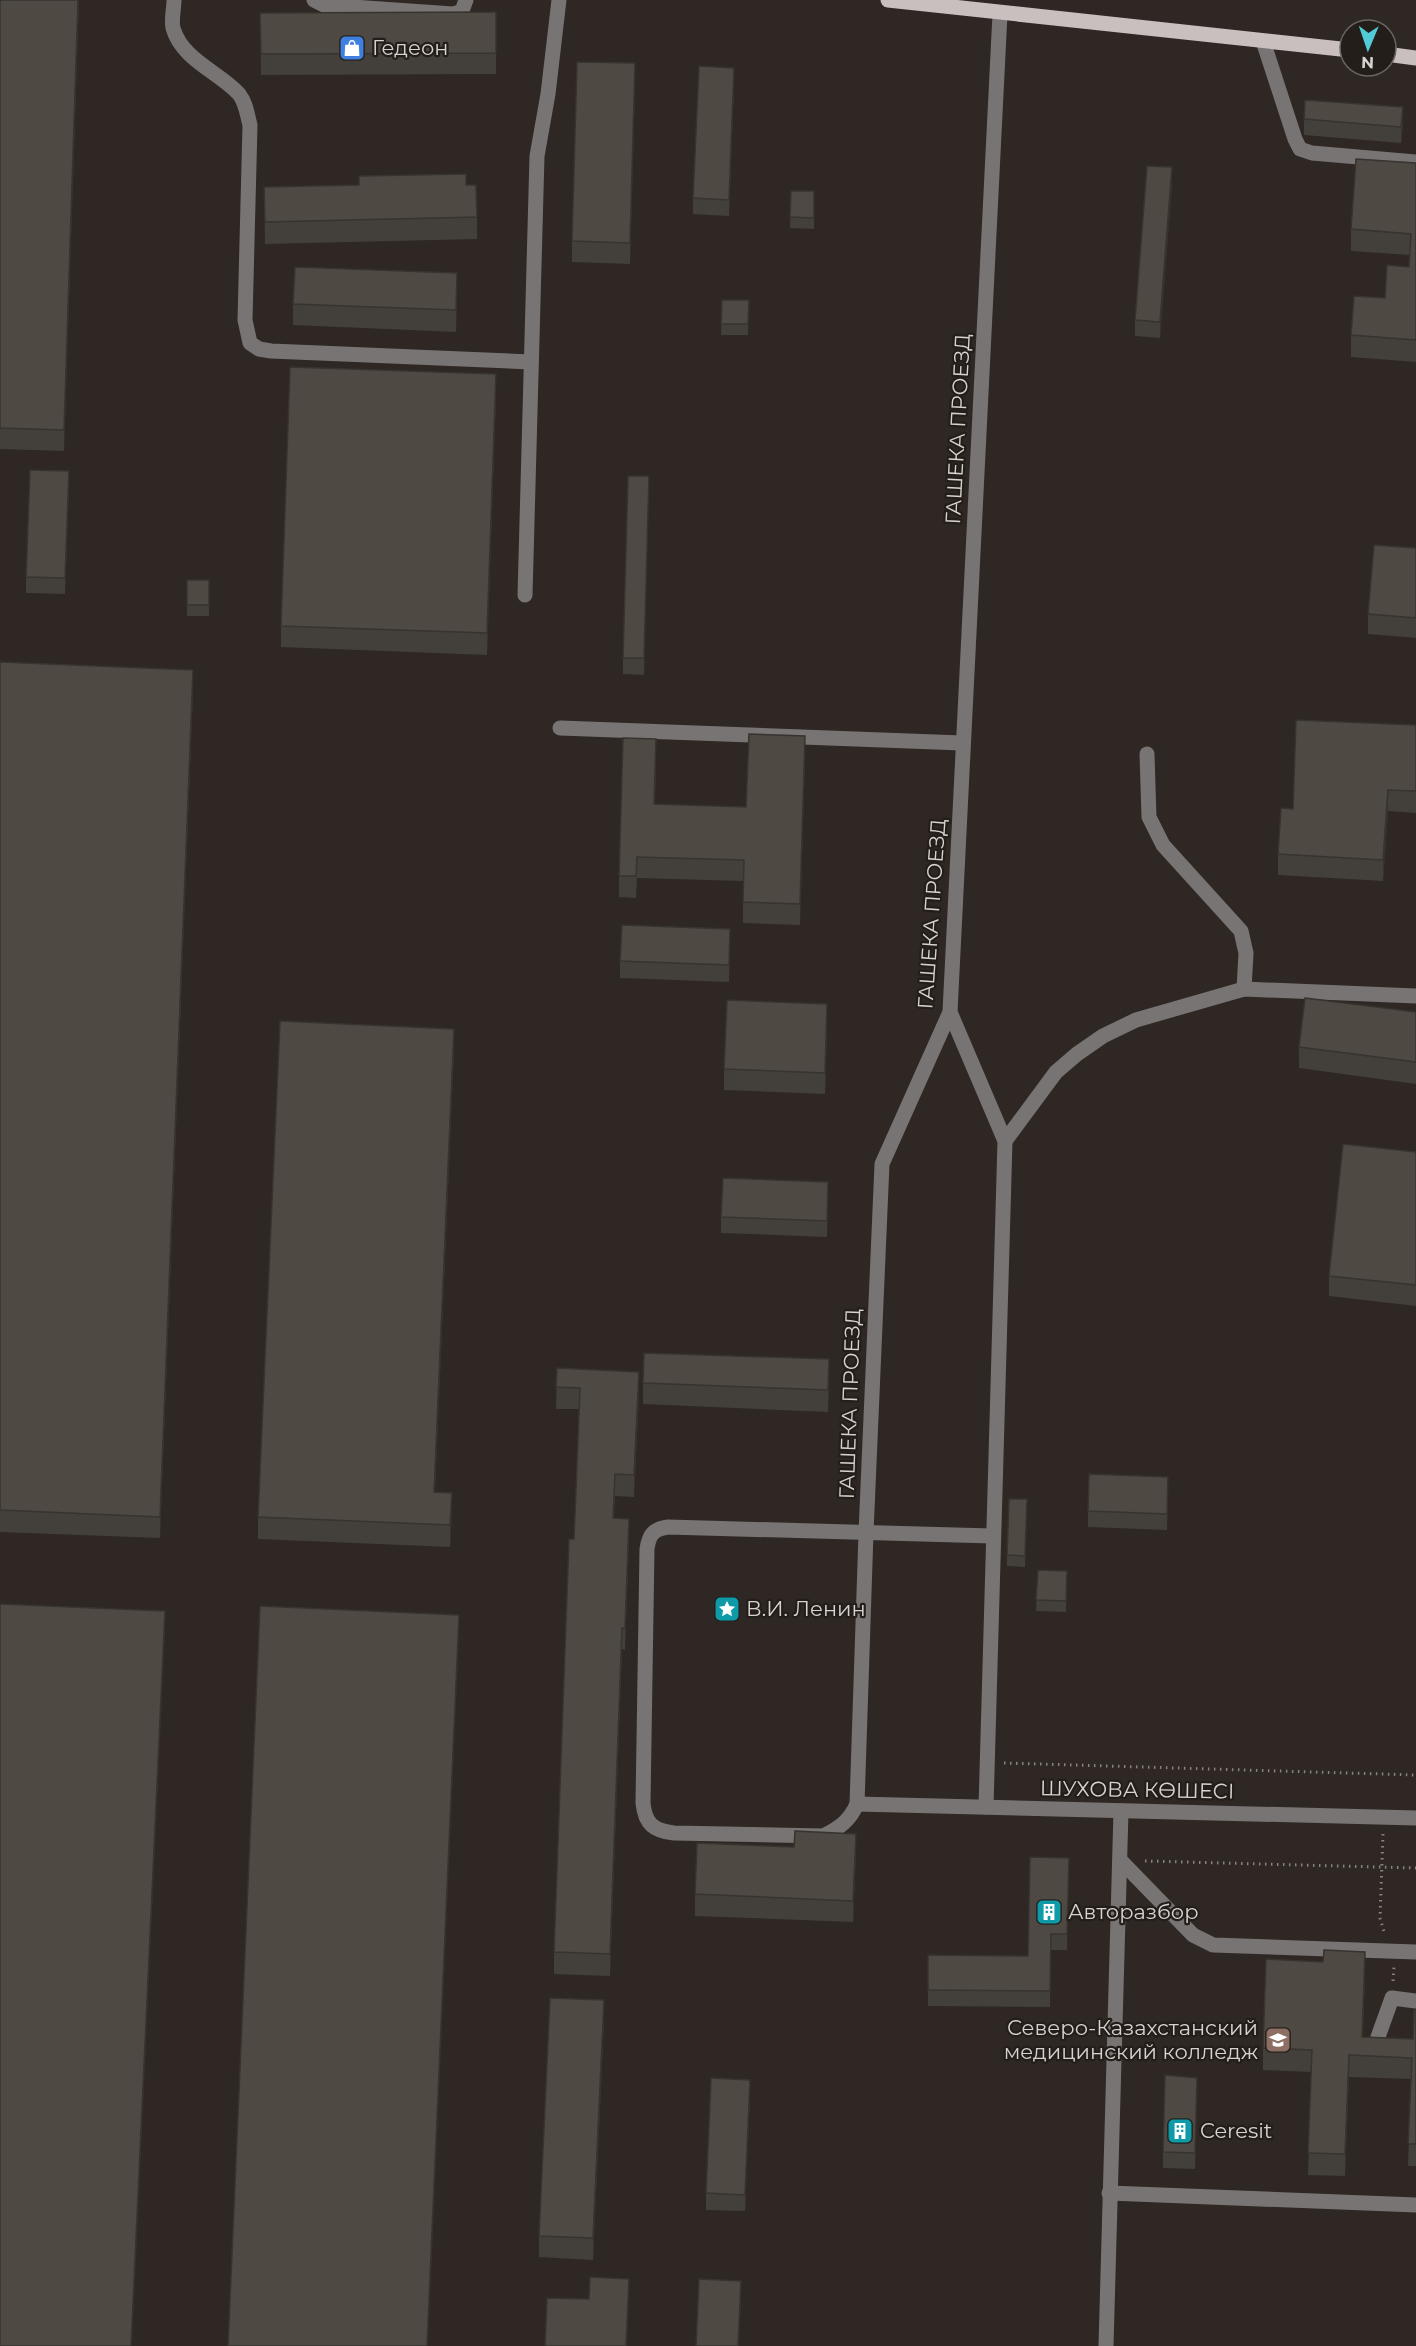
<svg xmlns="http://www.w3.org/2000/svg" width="1416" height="2346" font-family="Montserrat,sans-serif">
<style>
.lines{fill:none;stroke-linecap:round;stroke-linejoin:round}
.path{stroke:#898380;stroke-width:3;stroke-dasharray:1.5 4.5;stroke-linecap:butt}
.minor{stroke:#787474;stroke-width:15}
.major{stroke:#c9bfbf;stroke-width:15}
.wall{fill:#433f3a}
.shaded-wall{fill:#37332f}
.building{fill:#4e4943;stroke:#37332f;stroke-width:1.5}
.labels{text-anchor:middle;stroke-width:4.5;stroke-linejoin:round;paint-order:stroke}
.poi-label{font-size:21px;fill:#d6d2cf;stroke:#241e1a;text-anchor:start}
.street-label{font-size:21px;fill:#d6d2cf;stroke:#241e1a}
</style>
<rect width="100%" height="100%" fill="#2e2723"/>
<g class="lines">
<g class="path">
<path d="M1004,1763L1416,1775"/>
<path d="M1383,1834L1380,1918L1385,1935"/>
<path d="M1145,1861L1416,1868"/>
<path d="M1393,1981L1394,1967"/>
</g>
<g class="minor">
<path d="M174,0C174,9 171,20 173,28C182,60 219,72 239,94C246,103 247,114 250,125L245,320L250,343L259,349L271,351L531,362"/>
<path d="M314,0L324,5L453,14L462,11L466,0"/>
<path d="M1263,41L1295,139L1300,149L1312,153L1416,162"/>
<path d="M525,595L537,156L548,94L559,0"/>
<path d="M560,728L962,743"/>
<path d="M1147,754L1149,817L1163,845L1241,931L1246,953L1244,989"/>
<path d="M950,1012L1005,1141L986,1807"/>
<path d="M1005,1141L1056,1072L1077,1054L1103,1036L1136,1020L1244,989L1416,996"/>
<path d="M992,1536L668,1527C653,1529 649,1535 647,1549L643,1803C645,1824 654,1831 674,1833L823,1836C840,1828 850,1820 857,1804L866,1533L882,1164L950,1012L1000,14"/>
<path d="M857,1804L1416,1818"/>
<path d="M1120,1860L1193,1935L1213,1945L1416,1952"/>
<path d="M1378,2037L1392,1998L1416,2001"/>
<path d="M1109,2193L1416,2205"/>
<path d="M1106,2346L1121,1811"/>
</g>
<g class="major">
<path d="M888,0L1350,50"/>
<path d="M1386,54L1416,58"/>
</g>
</g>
<g class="wall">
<path d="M0,0H79L64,451L0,449Z"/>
<path d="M496,12V74L261,75L260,13Z"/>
<path d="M734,84L729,216L693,214V198Z"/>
<path d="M635,85L630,264L572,262V241Z"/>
<path d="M1304,119L1403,124L1401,143L1304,135Z"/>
<path d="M1416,163V362L1351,357V335L1385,298L1409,267L1410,255L1351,251V229Z"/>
<path d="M1172,184L1160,338L1135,336V320Z"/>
<path d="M466,185L477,217V239L265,244L264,187Z"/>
<path d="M791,191H814V229L790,228Z"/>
<path d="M457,294L456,332L293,325V304Z"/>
<path d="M722,300H749L748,335H721Z"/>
<path d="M496,396L487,655L281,647V626Z"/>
<path d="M649,476L644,675L623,674V658Z"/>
<path d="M69,488L65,594L26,593V577Z"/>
<path d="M1416,548V638L1368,634V614Z"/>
<rect x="187" y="580" width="22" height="36"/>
<path d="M0,662L193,692L160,1538L0,1532Z"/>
<path d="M1416,725V813L1388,811L1383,881L1278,875V854L1293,809Z"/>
<path d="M805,757L800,925L743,923V881L637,878L636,898L619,897V876L656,761L655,804L746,807Z"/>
<path d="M730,945L729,982L620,978V961Z"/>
<path d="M1416,1012V1084L1299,1068V1047Z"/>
<path d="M827,1026L825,1094L724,1090V1069Z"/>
<path d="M454,1050L435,1492L452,1514L450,1547L258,1539V1517Z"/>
<path d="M1416,1152V1306L1329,1296V1276Z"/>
<path d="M828,1198L827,1237L721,1233V1217Z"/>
<path d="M557,1368L639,1393L634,1497L615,1496L614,1518L629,1541L625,1650L622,1649L610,1976L554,1974V1952L574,1539L579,1409H556Z"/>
<path d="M829,1381L828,1412L643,1404V1383Z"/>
<path d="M1168,1493L1167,1530L1088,1527V1511Z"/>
<path d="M1027,1499L1025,1567L1007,1566V1555Z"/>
<path d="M1038,1570L1067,1571L1066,1612L1036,1611Z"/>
<path d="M856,1855L853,1922L695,1916V1894Z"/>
<path d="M1069,1858L1067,1950H1051L1050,2007L928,2006V1955L1028,1956Z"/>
<path d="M1365,1974L1363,2037L1413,2039L1416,2010V2166H1408L1411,2079L1349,2077L1345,2176L1308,2175L1311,2072L1263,2070V2048Z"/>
<path d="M604,2022L593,2260L539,2257V2236Z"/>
<path d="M1197,2094L1195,2169L1163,2168V2152Z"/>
<path d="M750,2097L745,2211L706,2210V2193Z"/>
</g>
<g class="shaded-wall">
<path d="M78,0H79L64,451V430Z"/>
<path d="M635,63V85L630,264V243Z"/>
<path d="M734,68V84L729,216V200Z"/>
<path d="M1403,107V124L1401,143V127Z"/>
<path d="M1172,167V184L1160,338V322Z"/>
<path d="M457,273V294L456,332V310Z"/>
<path d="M496,374V396L487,655V633Z"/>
<path d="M69,471V488L65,594V578Z"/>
<path d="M193,670V692L160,1538V1517Z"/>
<path d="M805,736V757L800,925V904Z"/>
<path d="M1388,790V811L1383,881V860Z"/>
<path d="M827,1004V1026L825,1094V1073Z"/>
<path d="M454,1029V1050L434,1514V1492Z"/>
<path d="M829,1359V1381L828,1412V1390Z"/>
<path d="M639,1372V1393L634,1497V1475Z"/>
<path d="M452,1493V1514L450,1547V1525Z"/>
<path d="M629,1519V1541L625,1650V1628Z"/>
<path d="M165,1611V1633L132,2346H131Z"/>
<path d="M459,1615V1636L428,2346H427Z"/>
<path d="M622,1628V1649L610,1976V1954Z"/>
<path d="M856,1834V1855L853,1922V1901Z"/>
<path d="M1365,1952V1974L1362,2059V2037Z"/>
<path d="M604,2000V2022L593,2260V2238Z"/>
<path d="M1349,2055V2077L1345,2176V2154Z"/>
<path d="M1197,2078V2094L1195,2169V2153Z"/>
<path d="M750,2080V2097L745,2211V2195Z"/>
<path d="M629,2279V2299L627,2346H626Z"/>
<path d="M741,2281V2301L739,2346H738Z"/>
</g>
<g class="building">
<path d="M0,0H78L64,430L0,428Z"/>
<path d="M496,12V53L261,54L260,13Z"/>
<path d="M577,62L635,63L630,243L572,241Z"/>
<path d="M699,66L734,68L729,200L693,198Z"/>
<path d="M1305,100L1403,107L1401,127L1304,119Z"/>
<path d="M1356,159L1416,163V340L1351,335L1354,296L1385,298L1387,265L1409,267L1411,234L1351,229Z"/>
<path d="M1147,166L1172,167L1160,322L1135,320Z"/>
<path d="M466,174V185H476L477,217L265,222L264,187L359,185V176Z"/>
<path d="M791,191H814V218L790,217Z"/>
<path d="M295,267L457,273L456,310L293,304Z"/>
<path d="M722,300H749L748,324H721Z"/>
<path d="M290,367L496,374L487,633L281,626Z"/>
<path d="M30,470L69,471L65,578L26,577Z"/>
<path d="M628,476H649L644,658H623Z"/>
<path d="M1374,545L1416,548V618L1368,614Z"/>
<rect x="187" y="580" width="22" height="25"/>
<path d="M0,662L193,670L160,1517L0,1510Z"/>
<path d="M1296,720L1416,725V791L1388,790L1383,860L1278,854L1281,808L1293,809Z"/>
<path d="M749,734L805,736L800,904L743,902L744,860L637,857L636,876H619L623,738L656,739L654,804L746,807Z"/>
<path d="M622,925L730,929L729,965L620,961Z"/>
<path d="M1305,998L1416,1012V1062L1299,1047Z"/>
<path d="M727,1000L827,1004L825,1073L724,1069Z"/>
<path d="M280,1021L454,1029L434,1492L452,1493L450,1525L258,1517Z"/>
<path d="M1343,1144L1416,1152V1285L1329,1276Z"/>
<path d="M723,1178L828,1182L827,1221L721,1217Z"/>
<path d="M644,1353L829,1359L828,1390L643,1383Z"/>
<path d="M557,1368L639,1372L634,1475L615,1474L613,1518L629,1519L625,1628H622L610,1954L554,1952L569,1539H574L580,1388L556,1387Z"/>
<path d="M1089,1474L1168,1477L1167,1514L1088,1511Z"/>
<path d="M1009,1499H1027L1025,1556L1007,1555Z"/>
<path d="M1038,1570L1067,1571L1066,1601L1036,1600Z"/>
<path d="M0,1604L165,1611L131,2346H0Z"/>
<path d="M260,1606L459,1615L427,2346H228Z"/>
<path d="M795,1831L856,1834L853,1901L695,1894L697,1843L794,1847Z"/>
<path d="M1030,1857L1069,1858L1067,1934H1051L1050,1991L928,1990V1955L1028,1956Z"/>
<path d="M1324,1950L1365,1952L1362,2037L1413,2039L1414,2010H1416V2144H1408L1412,2058L1349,2055L1345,2154L1308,2153L1312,2050L1263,2048L1266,1959L1323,1962Z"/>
<path d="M550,1998L604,2000L593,2238L539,2236Z"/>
<path d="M1165,2075L1197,2078L1195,2153L1163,2152Z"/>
<path d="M711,2078L750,2080L745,2195L706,2193Z"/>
<path d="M590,2277L629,2279L626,2346H545L547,2298L589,2299Z"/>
<path d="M699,2279L741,2281L738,2346H696Z"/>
</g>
<defs>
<g id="shop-square" transform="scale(1.35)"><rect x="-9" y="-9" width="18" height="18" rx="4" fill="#3f7fe0" stroke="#241e1a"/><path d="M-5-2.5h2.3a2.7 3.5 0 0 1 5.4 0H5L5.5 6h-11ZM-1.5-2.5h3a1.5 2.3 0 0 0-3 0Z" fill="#fff"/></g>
<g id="sight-square" transform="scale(1.35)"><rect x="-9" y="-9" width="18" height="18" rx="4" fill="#0f9aa8" stroke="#241e1a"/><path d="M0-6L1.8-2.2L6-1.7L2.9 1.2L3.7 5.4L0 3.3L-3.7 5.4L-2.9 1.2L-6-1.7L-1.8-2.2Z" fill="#fff"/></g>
<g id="building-square" transform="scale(1.35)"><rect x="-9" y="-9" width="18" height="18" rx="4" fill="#0f9aa8" stroke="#241e1a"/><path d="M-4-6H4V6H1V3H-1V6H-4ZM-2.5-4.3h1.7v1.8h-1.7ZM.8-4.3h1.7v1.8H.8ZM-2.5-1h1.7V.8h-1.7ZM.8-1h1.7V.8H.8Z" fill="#fff"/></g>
<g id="university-square" transform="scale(1.35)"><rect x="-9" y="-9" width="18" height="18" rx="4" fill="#8d6e63" stroke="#241e1a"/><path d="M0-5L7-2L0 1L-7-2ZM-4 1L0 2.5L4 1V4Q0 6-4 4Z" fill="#fff"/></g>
</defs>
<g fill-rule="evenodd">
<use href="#shop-square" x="352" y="48"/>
<use href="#sight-square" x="727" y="1609"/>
<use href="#building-square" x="1049" y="1912"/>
<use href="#university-square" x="1278" y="2040"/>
<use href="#building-square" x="1180" y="2131"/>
</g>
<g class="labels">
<g class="poi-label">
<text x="372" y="55">Гедеон</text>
<text x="746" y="1616">В.И. Ленин</text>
<text x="1068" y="1919">Авторазбор</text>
<text x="1258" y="2035" text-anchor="end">Северо-Казахстанский<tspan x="1258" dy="24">медицинский колледж</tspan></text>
<text x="1200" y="2138">Ceresit</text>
</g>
<g class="street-label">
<text transform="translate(958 429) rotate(-87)" y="7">ГАШЕКА ПРОЕЗД</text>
<text transform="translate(932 914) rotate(-86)" y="7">ГАШЕКА ПРОЕЗД</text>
<text transform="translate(850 1404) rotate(-88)" y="7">ГАШЕКА ПРОЕЗД</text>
<text transform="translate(1137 1790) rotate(1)" y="7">ШУХОВА КӨШЕСІ</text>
</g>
</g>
<g transform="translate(1368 48) rotate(182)"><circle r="28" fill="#241e1a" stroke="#6b6662" stroke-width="1.5"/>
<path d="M0-4.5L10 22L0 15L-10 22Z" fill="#52cbd7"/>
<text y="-9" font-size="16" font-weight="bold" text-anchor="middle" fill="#d6d2cf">N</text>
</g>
</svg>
